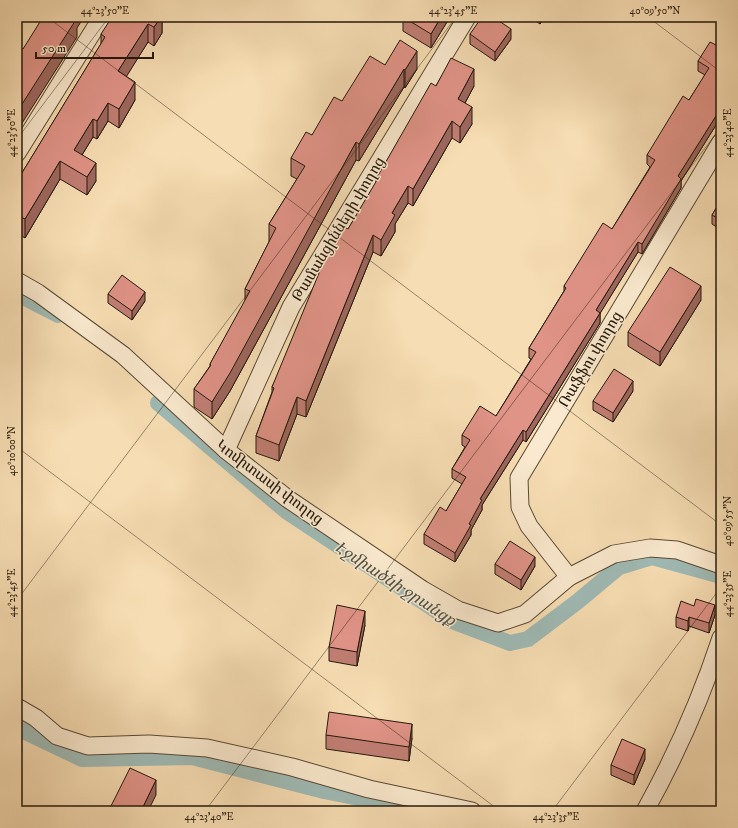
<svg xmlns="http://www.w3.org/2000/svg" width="738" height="828" font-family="'IM FELL DW Pica','Noto Serif Armenian',serif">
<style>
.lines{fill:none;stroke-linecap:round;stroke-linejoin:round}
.canal{stroke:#9fbab5;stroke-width:16}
.minor-casing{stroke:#594935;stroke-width:19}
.minor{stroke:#fae9ce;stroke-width:17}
.wall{fill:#c17e74;stroke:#24180b}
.shaded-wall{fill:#9d675e;stroke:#24180b}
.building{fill:#e09387;stroke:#24180b}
.ticks{fill:none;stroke:#24180b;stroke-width:1;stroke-opacity:0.45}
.labels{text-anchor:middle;stroke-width:3;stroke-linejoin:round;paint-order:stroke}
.street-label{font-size:15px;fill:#24180b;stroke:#fae9ce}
.water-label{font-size:16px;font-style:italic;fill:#4f5146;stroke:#fae9ce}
.neatline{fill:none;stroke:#24180b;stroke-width:1.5}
.ticks-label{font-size:10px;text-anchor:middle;fill:#24180b}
</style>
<rect width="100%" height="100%" fill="#f7ddb3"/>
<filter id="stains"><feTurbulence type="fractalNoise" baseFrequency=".005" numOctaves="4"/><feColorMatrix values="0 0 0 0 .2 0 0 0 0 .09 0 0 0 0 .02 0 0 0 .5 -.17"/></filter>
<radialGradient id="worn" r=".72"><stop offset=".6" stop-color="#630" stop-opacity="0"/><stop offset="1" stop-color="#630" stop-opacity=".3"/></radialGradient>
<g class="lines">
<g class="canal">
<path d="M17,294L58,315"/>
<path d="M158,403L286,511L452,621L510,643L528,639L577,602L619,567L652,557L721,576"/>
<path d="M17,728L82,759L192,757L324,791L424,811"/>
</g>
<g class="minor-casing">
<g id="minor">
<path d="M17,153L102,17"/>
<path d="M17,281L38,293L123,355L226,450L288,499L423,590L458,610L498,623L525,614L569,577L614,554L650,548L677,550L721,565"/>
<path d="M226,450L291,307L467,17"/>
<path d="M569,577L529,526L520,507L519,478L721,142"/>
<path d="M17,707L36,718L57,736L88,746L149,744L207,748L292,767L369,789L472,811"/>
<path d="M645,811C676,755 701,699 721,638"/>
</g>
</g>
<use href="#minor" class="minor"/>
</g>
<g class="wall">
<path d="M162,17V33L154,46L148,42L126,76L135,100L119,128L108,121L97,139L93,137L82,155L96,181L87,195L60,179L25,238L17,233V181L101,44V34Z"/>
<path d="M403,17H450L431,48L403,31Z"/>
<path d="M530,17H544L540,24Z"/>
<path d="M470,34L511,39L495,61L470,44Z"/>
<path d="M721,37V117L681,181V188L642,254L638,252L600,313V323L526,442L523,440L482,505V510L471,530V535L455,562L424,544V534L446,511L462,484L452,478V469L465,447L462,445V435L496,416L531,359L529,358V348L564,291V286L612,229L650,167L647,164V155L689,100L705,75L698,71V61L716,45Z"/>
<path d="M385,65L417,69L405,88L404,87L359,161L356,160L230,391L212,419L194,407V389L210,366V364L245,302V289L269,242V224L297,179L291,176V158L312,135L342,101Z"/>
<path d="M436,86H474L465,103L472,124L460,143L452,138L413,206L408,203L395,224V232L381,256L373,252L306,417L297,414L279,461L256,453V436L272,392V387L348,229L376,183V179Z"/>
<path d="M721,200V230L712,224V215Z"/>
<path d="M108,294L145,301L132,320L108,303Z"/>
<path d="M701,300L660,366L628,346V332Z"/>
<path d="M633,391L613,422L593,410V401Z"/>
<path d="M495,564L535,566L521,590L495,574Z"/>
<path d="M715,615L709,633L689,626L688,631L676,627V617Z"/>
<path d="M365,625L357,666L329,661V647Z"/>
<path d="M326,735L412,738L409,761L326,749Z"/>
<path d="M645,759L634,785L611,775V765Z"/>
</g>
<g class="shaded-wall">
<path d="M74,17H84L77,28V37L17,131V112Z"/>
<path d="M161,17H162V33L154,46V27Z"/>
<path d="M441,17H450L431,48V34Z"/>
<path d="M540,17H544L540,24Z"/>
<path d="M148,24V42L118,90V71Z"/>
<path d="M511,29V39L495,61V52Z"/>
<path d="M417,51V69L405,88V70Z"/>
<path d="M404,69V87L359,161V144Z"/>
<path d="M474,69V86L458,116V99Z"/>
<path d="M135,82V100L119,128V109Z"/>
<path d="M108,103V121L97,139V121Z"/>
<path d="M472,107V124L460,143V127Z"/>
<path d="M721,108V117L681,181V188L642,254V244L678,176Z"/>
<path d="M93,119V137L74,168V150Z"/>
<path d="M452,121V138L413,206V189Z"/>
<path d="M356,142V160L230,391L212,419V402Z"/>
<path d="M60,161V179L25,238V219Z"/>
<path d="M96,163V181L87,195V177Z"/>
<path d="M408,186V203L395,224V232L381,256V240L392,213Z"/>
<path d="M373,235V252L306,417V401Z"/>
<path d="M638,242V252L596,320V310Z"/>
<path d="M701,286V300L660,366V352Z"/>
<path d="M145,292V301L132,320V311Z"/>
<path d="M600,313V323L526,442V432Z"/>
<path d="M633,381V391L613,422V413Z"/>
<path d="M297,397V414L279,461V445Z"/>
<path d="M523,430V440L482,505V510L471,530V535L455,562V553L480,499Z"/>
<path d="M535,557V566L521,590V580Z"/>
<path d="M715,605V615L709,633V623Z"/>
<path d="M365,611V625L357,666V652Z"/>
<path d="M689,617V626L688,631V621Z"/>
<path d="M412,724V738L409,761V747Z"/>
<path d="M645,749V759L634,785V775Z"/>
<path d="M156,780V795L148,811H141Z"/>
</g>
<g class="building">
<path d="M43,17H75L77,18L17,112V45L23,49Z"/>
<path d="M112,17H161L154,27L148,24L118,71L135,82L119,109L108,103L97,121L93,119L74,150L96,163L87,177L60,161L25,219L17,215V181L105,37L101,34Z"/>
<path d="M403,17H441L431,34Z"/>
<path d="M482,17H493L511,29L495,52L470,34Z"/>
<path d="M721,37V108L678,176L681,179L642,244L638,242L596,310L600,313L526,432L523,430L480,499L482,500L469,524L471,525L455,553L424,534L440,507L446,511L466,477L452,469L470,440L462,435L480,406L496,416L536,352L529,348L566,288L564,286L603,223L612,229L655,160L647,155L683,96L689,100L709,68L698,61L710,42L716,45Z"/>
<path d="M400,40L417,51L405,70L404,69L359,144L356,142L230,373L212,402L194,389L211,365L210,364L250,291L245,289L276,228L269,224L305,166L291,158L306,132L312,135L334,97L342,101L370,56L385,65Z"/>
<path d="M451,58L474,69L458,99L472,107L460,127L452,121L413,189L408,186L392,213L395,215L381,240L373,235L306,401L297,397L279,445L256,436L274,388L272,387L331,244L342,226L348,229L377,180L376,179L431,83L436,86Z"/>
<path d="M721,200V220L712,215Z"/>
<path d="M670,267L701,286L660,352L628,332Z"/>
<path d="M122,275L145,292L132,311L108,294Z"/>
<path d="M614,369L633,381L613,413L593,401Z"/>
<path d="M510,541L535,557L521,580L495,564Z"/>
<path d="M696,599L715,605L709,623L689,617L688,621L676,617L681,601L694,606Z"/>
<path d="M337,605L365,611L357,652L329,647Z"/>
<path d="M329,712L412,724L409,747L326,735Z"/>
<path d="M622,739L645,749L634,775L611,765Z"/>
<path d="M130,768L156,780L141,811H110L109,810Z"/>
</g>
<path class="ticks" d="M47,17L721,525M648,17L721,72M17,139L109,17M17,447L500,811M17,600L456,17M205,811L721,127M552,811L721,587"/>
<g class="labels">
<g class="street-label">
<text transform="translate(338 229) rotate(-59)" y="5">Թամանցինների փողոց</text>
<text transform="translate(590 359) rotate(-59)" y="5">Ռաֆֆու փողոց</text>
<text transform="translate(270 482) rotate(37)" y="5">Կոմիտասի փողոց</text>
</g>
<g class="water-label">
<text transform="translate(396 583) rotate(33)" y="6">Էջմիածնի ջրանցք</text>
</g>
</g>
<rect width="738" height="828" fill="none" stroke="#f7ddb3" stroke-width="44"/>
<path d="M36 52v6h117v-6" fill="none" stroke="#24180b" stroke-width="2"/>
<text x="42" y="52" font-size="12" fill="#24180b" stroke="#fae9ce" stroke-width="3" paint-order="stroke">50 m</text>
<rect x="22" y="22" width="694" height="784" class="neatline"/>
<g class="ticks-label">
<text x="105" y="14">44°23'50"E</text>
<text x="453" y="14">44°23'45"E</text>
<text x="655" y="14">40°09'50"N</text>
<text transform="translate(11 133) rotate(-90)" y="4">44°23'50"E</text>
<text transform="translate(727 133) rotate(-90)" y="4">44°23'40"E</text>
<text transform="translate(11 451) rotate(-90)" y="4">40°10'00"N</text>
<text transform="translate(727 521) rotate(-90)" y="4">40°09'55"N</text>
<text transform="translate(11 593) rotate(-90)" y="4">44°23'45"E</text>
<text transform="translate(727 594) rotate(-90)" y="4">44°23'35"E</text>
<text x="209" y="820">44°23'40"E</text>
<text x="556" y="820">44°23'35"E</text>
</g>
<rect width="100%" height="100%" filter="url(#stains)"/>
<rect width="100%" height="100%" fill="url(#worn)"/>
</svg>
